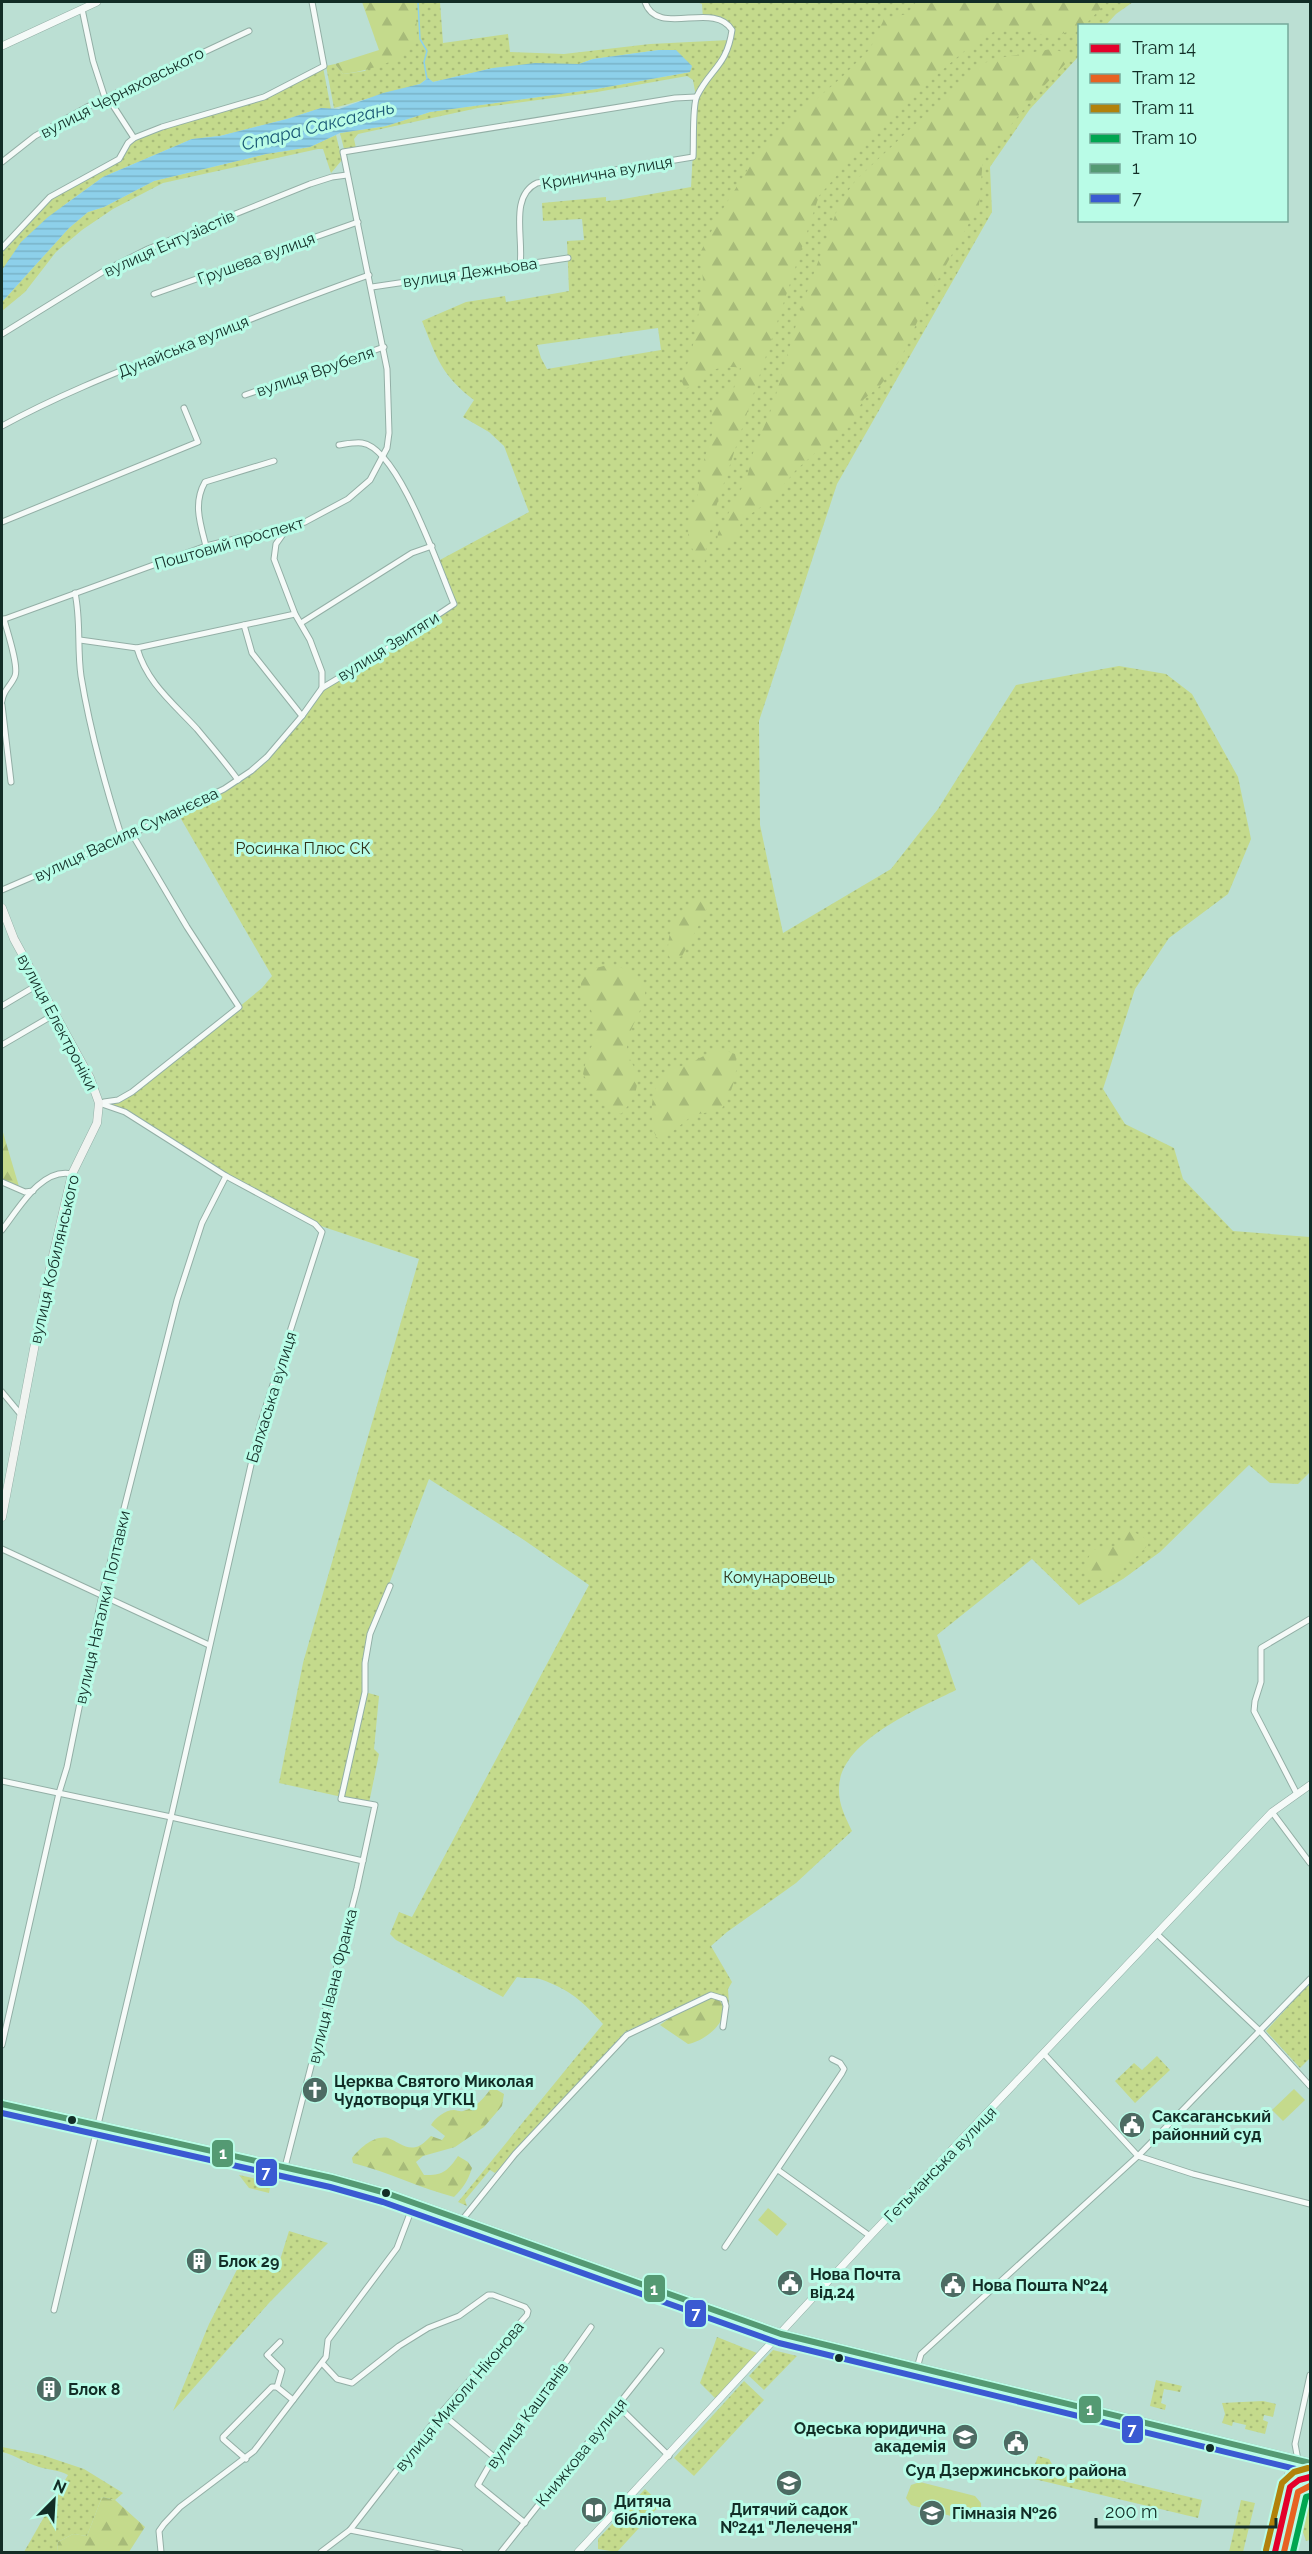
<svg xmlns="http://www.w3.org/2000/svg" width="1312" height="2554" font-family="Raleway,sans-serif">
<style>
.green{fill:url(#green-dots);fill-rule:evenodd}
.forest{fill:url(#forest-firs)}
.pitch{fill:#c4da8c}
.water{fill:url(#water-rules)}
.lines{fill:none;stroke-linecap:round;stroke-linejoin:round}
.stream{stroke:#8dd0ea;stroke-width:1.5}
.minor-casing{stroke:#93afa6;stroke-width:7}
.tertiary-casing{stroke:#93afa6;stroke-width:8}
.secondary-casing{stroke:#93afa6;stroke-width:9}
.primary-casing{stroke:#a4ada2;stroke-width:10}
.minor{stroke:#f5faf8;stroke-width:5}
.tertiary{stroke:#f5faf8;stroke-width:7}
.secondary{stroke:#f0f3f0;stroke-width:8}
.primary{stroke:#ebece7;stroke-width:8}
.bus-1-casing{stroke:#b9fce7;stroke-width:10}
.bus-2-casing{stroke:#b9fce7;stroke-width:10}
.bus-1{stroke:#549a73;stroke-width:6}
.bus-2{stroke:#3a5ad2;stroke-width:6}
.tram-1-casing{stroke:#b9fce7;stroke-width:10}
.tram-2-casing{stroke:#b9fce7;stroke-width:10}
.tram-3-casing{stroke:#b9fce7;stroke-width:10}
.tram-4-casing{stroke:#b9fce7;stroke-width:10}
.tram-1{stroke:#e4002b;stroke-width:6}
.tram-2{stroke:#e76222;stroke-width:6}
.tram-3{stroke:#b2820b;stroke-width:6}
.tram-4{stroke:#00a651;stroke-width:6}
.bus-dot{fill:#122d26;stroke:#b9fce7;stroke-width:2}
.labels{text-anchor:middle;stroke-width:6;stroke-linejoin:round;paint-order:stroke}
.street-label{font-size:16px;fill:#122d26;stroke:#b9fce7}
.park-label{font-size:16px;fill:#31331b;stroke:#b9fce7}
.poi-label{font-size:16px;font-weight:bold;fill:#122d26;stroke:#b9fce7;text-anchor:start}
.water-label{font-size:18px;font-style:italic;fill:#195876;stroke:#b9fce7}
.line-badge{stroke:#b9fce7;stroke-width:2}
.badge-label{font-size:16px;text-anchor:middle;font-weight:bold;fill:#fff}
</style>
<defs>
<pattern id="green-dots" width="8" height="8" patternUnits="userSpaceOnUse" patternTransform="scale(1.5)"><rect width="8" height="8" fill="#c4da8c"/><path d="M2 2h.1M6 6h.1" fill="none" stroke="#a7bb79" stroke-width="1.8" stroke-linecap="round"/></pattern>
<pattern id="forest-firs" width="22" height="20" patternUnits="userSpaceOnUse" patternTransform="scale(1.5)"><rect width="22" height="20" fill="#c4da8c"/><path d="M5 1l3.5 6h-7zM16 11l3.5 6h-7z" fill="#a7bb79"/></pattern>
<pattern id="water-rules" width="6" height="5" patternUnits="userSpaceOnUse" patternTransform="scale(1.5)"><rect width="6" height="5" fill="#8dd0ea"/><path d="M0 2.5h6" fill="none" stroke="#79b3c9"/></pattern>
</defs>
<rect width="100%" height="100%" fill="#bbdfd3"/>
<g class="green">
<path d="M415,2H440L443,43L508,34L510,52L564,54L650,44L730,40L728,24L703,19L702,4L697,2H1133L1116,14L1106,25L1080,26L1079,56L1030,109L990,167L992,212L837,484L759,721L760,825L783,933L891,869L938,809L1016,685L1119,666L1166,674L1192,694L1238,777L1251,839L1228,894L1169,938L1135,989L1103,1089L1125,1124L1174,1148L1183,1179L1233,1231L1310,1237V1472L1298,1484L1270,1483L1249,1465L1160,1552L1123,1579L1079,1605L1032,1559L937,1635L956,1690C920,1708 841,1740 839,1787C838,1803 845,1817 852,1831L796,1883L727,1932L711,1946L732,1982L728,1989L729,2005L725,1997L710,1992L625,2032L495,2173L490,2170L465,2200L467,2206L458,2202L603,2024C582,2001 571,1990 540,1979C533,1977 525,1979 517,1977L503,1997L396,1940L390,1934L399,1912L412,1917L589,1585L524,1540L429,1479L370,1634L365,1692L379,1696L374,1749L379,1754L369,1803L279,1783L303,1663L419,1259L315,1224L226,1176L125,1112L99,1103L118,1100L239,1007L262,988L272,976L177,812L224,789L267,757L322,688L454,604L438,561L529,512L504,446L489,432L463,417L474,400C441,375 437,358 422,321L466,302L505,296L506,302L569,291L567,241L584,240L582,219L543,221L542,203L606,197V201L618,200L691,187L696,97L693,80L687,76L597,92L478,108L358,134L354,139L356,148L344,149L340,133L386,126L430,112L596,89L690,72L676,50H659L593,59L579,64L493,68L433,82L428,78L420,84L334,108L326,66L335,64L343,74L365,71L414,12ZM658,328L661,350L547,369L541,358L537,345Z"/>
<path d="M323,67L331,109L321,108L287,119L220,136L192,139L103,177L63,206L2,270V248L50,197L119,159L134,138L264,97Z"/>
<path d="M336,135L342,160L331,173L323,149H318L163,183L113,209L82,230L56,252L25,292L2,311V302L69,228L88,212L104,207L154,181L266,154L310,147Z"/>
<path d="M1307,1986H1310V2058L1300,2068L1266,2031Z"/>
<path d="M1157,2056L1170,2070L1135,2103L1115,2081L1134,2063L1142,2070Z"/>
<path d="M239,2175L271,2182L269,2193L249,2188Z"/>
<path d="M289,2231L328,2243L269,2303L173,2411L209,2324L244,2256L280,2260Z"/>
<path d="M717,2337L762,2355L719,2402L700,2383Z"/>
<path d="M773,2350L797,2356L764,2390L749,2376Z"/>
<path d="M1156,2380L1182,2386L1180,2392L1164,2389L1161,2403L1166,2405L1165,2410L1150,2406Z"/>
<path d="M744,2381L764,2400L694,2476L674,2458Z"/>
<path d="M1263,2401L1276,2404L1273,2417L1264,2415L1263,2420L1268,2422L1265,2434L1245,2429L1246,2425L1233,2422L1232,2426L1222,2423L1225,2414L1222,2403Z"/>
<path d="M2,2447L42,2455L84,2469L123,2493L115,2500L102,2497L87,2536L73,2534L58,2542L57,2552H24L68,2475C59,2470 49,2470 39,2467C26,2463 15,2455 2,2452Z"/>
<path d="M1038,2456L1049,2459L1052,2464L1202,2500L1198,2518L1030,2478Z"/>
<path d="M645,2489L661,2504L617,2552L598,2549V2539Z"/>
<path d="M1307,2491H1310V2540L1306,2541L1299,2521Z"/>
<path d="M1241,2500L1255,2503L1243,2552H1229Z"/>
</g>
<g class="forest">
<path d="M362,2H415C414,13 419,28 416,39C410,61 362,72 343,74L335,64L379,50Z"/>
<path d="M916,2H1107L1085,25L1054,37L1015,29H998L968,48L913,95L857,152L819,196L717,504L706,547L704,569L695,556L688,537L689,515L697,502L701,470L713,431L711,401L734,388L741,368C729,365 710,368 700,377C694,383 693,386 685,389L682,382L695,338L703,282L701,251L724,207L763,145L841,78L870,49L884,19L907,14Z"/>
<path d="M1052,49L1074,55L1038,92L983,159L979,205L928,298L900,360L879,387L864,399L852,420L796,470L771,500L742,520L736,537L730,544L721,546L717,542L718,533L747,478L753,453L773,405L800,311L840,202L856,180L973,70L992,59Z"/>
<path d="M705,899L708,903L706,912L682,956L671,961C660,937 681,903 705,899Z"/>
<path d="M611,964C675,984 630,1011 627,1047C626,1053 630,1059 633,1065C642,1085 635,1099 621,1114L601,1104L583,1074L587,1056L595,1039L594,1018L588,1002L581,992V972Z"/>
<path d="M721,1049L735,1054C740,1071 731,1095 721,1110L693,1115L662,1140L656,1137C649,1118 649,1084 669,1071C675,1067 684,1066 691,1063C701,1057 710,1052 721,1049Z"/>
<path d="M2,1129L20,1190L2,1181Z"/>
<path d="M1129,1529L1146,1539L1148,1545L1132,1561L1119,1568L1105,1580L1085,1577V1563L1093,1550L1121,1545L1123,1532Z"/>
<path d="M708,1998H718C736,2017 706,2041 688,2044L660,2025L682,2009Z"/>
<path d="M492,2087L504,2094L502,2106L484,2127L455,2147L423,2156L416,2162L424,2175C442,2176 448,2171 458,2156L468,2162L472,2168C468,2181 463,2188 454,2197C420,2188 388,2172 353,2163L352,2158C360,2148 374,2135 388,2138C397,2141 406,2150 416,2147C421,2146 427,2140 431,2136L442,2140L445,2136L431,2125C435,2118 445,2110 454,2110C457,2110 460,2112 463,2111C476,2108 485,2097 492,2087Z"/>
<path d="M102,2497L115,2500L145,2527L129,2552H57L58,2542L73,2534L87,2536Z"/>
</g>
<g class="pitch">
<path d="M1294,2089L1305,2100L1283,2121L1272,2110Z"/>
<path d="M768,2208L787,2224L777,2236L758,2220Z"/>
<path d="M920,2482L975,2496L981,2503C982,2512 978,2520 969,2521L911,2505L906,2498L911,2485Z"/>
</g>
<path class="water" d="M659,50H676L692,66L690,72L596,89L430,112L386,126L340,133L310,147L266,154L154,181L104,207L88,212L69,228L2,302V270L21,242L48,217L103,177L192,139L220,136L287,119L321,108L339,109L383,93L420,84L428,78L433,82L493,68L535,63L579,64L593,59Z"/>
<g class="lines">
<path class="stream" d="M418,2L420,39L427,51L424,62L427,79"/>
<g class="minor-casing">
<g id="minor">
<path d="M82,9L93,61L105,98L112,104L134,138"/>
<path d="M2,162L35,136L87,107L249,31"/>
<path d="M2,248L50,197L119,159L128,143L134,138L162,127L264,97L324,66L312,2"/>
<path d="M520,265C524,239 509,196 537,183L693,157C694,144 692,105 697,96C710,69 727,66 732,30C714,0 657,38 645,2"/>
<path d="M372,287L568,258"/>
<path d="M154,294L358,222"/>
<path d="M2,334L104,271L148,249L310,184L332,177L347,175"/>
<path d="M245,395L384,347"/>
<path d="M2,426C55,397 112,374 168,352C235,325 301,299 369,275"/>
<path d="M2,522L198,442L184,408"/>
<path d="M206,546C200,523 193,503 205,482L274,461"/>
<path d="M75,593C81,620 77,648 81,676C90,731 105,785 122,838"/>
<path d="M2,620L206,546L305,522L348,499L370,480L387,448L389,433L387,369L343,152L675,98L696,97"/>
<path d="M301,623L412,553L432,546"/>
<path d="M244,625L252,653L302,716"/>
<path d="M80,640L137,648L295,614"/>
<path d="M137,648C147,683 173,703 197,729C211,746 225,762 238,780"/>
<path d="M322,688L379,654L454,604C440,572 399,448 362,443C355,442 346,444 339,445"/>
<path d="M2,701C3,690 11,686 15,676C19,666 7,631 4,619"/>
<path d="M2,705L11,782"/>
<path d="M2,890L132,834L224,789L251,771L267,757L302,716L322,688V672L310,640L295,614L274,559L276,544L288,527"/>
<path d="M2,1006L39,984"/>
<path d="M2,1045L55,1014"/>
<path d="M104,1102L118,1100L132,1092L239,1007L187,927L132,834"/>
<path d="M2,1182L25,1192L33,1191"/>
<path d="M2,1230C18,1210 41,1167 72,1174"/>
<path d="M2,1392L22,1416"/>
<path d="M2,1549L209,1645"/>
<path d="M2,1781L171,1817L363,1861"/>
<path d="M1297,1794L1254,1711L1255,1701L1261,1682V1648L1310,1619"/>
<path d="M1272,1812L1310,1863"/>
<path d="M1158,1935L1261,2032L1310,2086"/>
<path d="M2,2045L59,1793L67,1767L102,1595L177,1300L202,1223L226,1176"/>
<path d="M1044,2054L1138,2156L1193,2174L1310,2204"/>
<path d="M285,2167L357,1888L375,1805L341,1799L365,1692V1663L370,1634L390,1586"/>
<path d="M778,2170L870,2236"/>
<path d="M462,2220L515,2154L627,2035L711,1995L724,1999L726,2006L723,2027"/>
<path d="M725,2247L842,2073L844,2069L840,2063L832,2059"/>
<path d="M54,2310L171,1817L260,1425L322,1232L315,1224L226,1176L125,1112L99,1103"/>
<path d="M917,2368L921,2354L1138,2156L1310,1979"/>
<path d="M277,2387L282,2370L267,2355L280,2342"/>
<path d="M618,2406L669,2456"/>
<path d="M441,2413L494,2457"/>
<path d="M246,2459L223,2439V2437L272,2387H277L293,2400"/>
<path d="M1298,2460L1295,2444L1310,2375"/>
<path d="M525,2523L478,2485L494,2457L539,2400L591,2327"/>
<path d="M350,2530L460,2552"/>
<path d="M161,2552L159,2531L164,2524L180,2507L254,2451L326,2357L328,2340L397,2248L414,2203"/>
<path d="M321,2552L350,2530L441,2413L527,2315L528,2311L525,2307L493,2295H488L459,2316L428,2328L399,2346L352,2383L337,2379L322,2363"/>
<path d="M501,2552L661,2351"/>
</g>
</g>
<g class="tertiary-casing">
<g id="tertiary">
<path d="M2,46L97,2"/>
<path d="M578,2552L870,2236L1272,1812L1310,1785"/>
</g>
</g>
<g class="secondary-casing">
<g id="secondary">
<path d="M2,908L14,939L90,1078L99,1103L97,1123L72,1174L46,1286L2,1517"/>
<path d="M1271,2552L1290,2470L1298,2460"/>
<path d="M1283,2552L1301,2473L1298,2460"/>
</g>
</g>
<g class="primary-casing">
<path id="primary" d="M2,2104L332,2178L386,2193L781,2334L1310,2463"/>
</g>
<use href="#minor" class="minor"/>
<use href="#tertiary" class="tertiary"/>
<use href="#secondary" class="secondary"/>
<use href="#primary" class="primary"/>
<g class="bus-1-casing">
<path id="bus-1" d="M2,2104L332,2178L386,2193L781,2334L1310,2463"/>
</g>
<g class="bus-2-casing">
<path id="bus-2" d="M2,2113L330,2187L383,2202L779,2343L1308,2472"/>
</g>
<use href="#bus-1" class="bus-1"/>
<use href="#bus-2" class="bus-2"/>
<g class="tram-1-casing">
<path id="tram-1" d="M1275,2552L1290,2487L1299,2480L1310,2477"/>
</g>
<g class="tram-2-casing">
<path id="tram-2" d="M1284,2552L1298,2492L1310,2486"/>
</g>
<g class="tram-3-casing">
<path id="tram-3" d="M1266,2550L1282,2483L1294,2472L1308,2468"/>
</g>
<g class="tram-4-casing">
<path id="tram-4" d="M1293,2552L1306,2497L1310,2496"/>
</g>
<use href="#tram-1" class="tram-1"/>
<use href="#tram-2" class="tram-2"/>
<use href="#tram-3" class="tram-3"/>
<use href="#tram-4" class="tram-4"/>
</g>
<defs>
<g id="church-disc" transform="scale(1.35)"><circle r="9.5" fill="#4d6b63" stroke="#b9fce7"/><path d="M-1.2-6h2.4v3.5h3.3v2.4h-3.3V6h-2.4V-.1h-3.3v-2.4h3.3Z" fill="#fff"/></g>
<g id="civic-disc" transform="scale(1.35)"><circle r="9.5" fill="#4d6b63" stroke="#b9fce7"/><path d="M-.6-6.5H3V-4.5H.6V-3L4-1V1h2V6H-6V1h2V-1L-.6-3ZM-1.2 2.5V6h2.4V2.5Z" fill="#fff"/></g>
<g id="building-disc" transform="scale(1.35)"><circle r="9.5" fill="#4d6b63" stroke="#b9fce7"/><path d="M-4-6H4V6H1V3H-1V6H-4ZM-2.5-4.3h1.7v1.8h-1.7ZM.8-4.3h1.7v1.8H.8ZM-2.5-1h1.7V.8h-1.7ZM.8-1h1.7V.8H.8Z" fill="#fff"/></g>
<g id="university-disc" transform="scale(1.35)"><circle r="9.5" fill="#4d6b63" stroke="#b9fce7"/><path d="M0-5L7-2L0 1L-7-2ZM-4 1L0 2.5L4 1V4Q0 6-4 4Z" fill="#fff"/></g>
<g id="school-disc" transform="scale(1.35)"><circle r="9.5" fill="#4d6b63" stroke="#b9fce7"/><path d="M0-5L7-2L0 1L-7-2ZM-4 1L0 2.5L4 1V4Q0 6-4 4Z" fill="#fff"/></g>
<g id="library-disc" transform="scale(1.35)"><circle r="9.5" fill="#4d6b63" stroke="#b9fce7"/><path d="M-6-4Q-3-5.5-.7-3.5V5Q-3 3-6 4ZM6-4Q3-5.5 .7-3.5V5Q3 3 6 4Z" fill="#fff"/></g>
</defs>
<g fill-rule="evenodd">
<use href="#church-disc" x="315" y="2090"/>
<use href="#civic-disc" x="1132" y="2125"/>
<use href="#building-disc" x="199" y="2261"/>
<use href="#civic-disc" x="790" y="2283"/>
<use href="#civic-disc" x="953" y="2285"/>
<use href="#building-disc" x="49" y="2389"/>
<use href="#university-disc" x="965" y="2437"/>
<use href="#civic-disc" x="1016" y="2443"/>
<use href="#school-disc" x="789" y="2483"/>
<use href="#library-disc" x="594" y="2510"/>
<use href="#school-disc" x="932" y="2513"/>
</g>
<g class="bus-dot">
<circle cx="72" cy="2120" r="5"/>
<circle cx="386" cy="2193" r="5"/>
<circle cx="839" cy="2358" r="5"/>
<circle cx="1210" cy="2448" r="5"/>
</g>
<g class="labels">
<g class="street-label">
<text transform="translate(122 92) rotate(-27)" y="6">вулиця Черняховського</text>
<text transform="translate(607 172) rotate(-10)" y="6">Кринична вулиця</text>
<text transform="translate(169 243) rotate(-24)" y="6">вулиця Ентузіастів</text>
<text transform="translate(256 258) rotate(-20)" y="6">Грушева вулиця</text>
<text transform="translate(470 272) rotate(-8)" y="6">вулиця Дежньова</text>
<text transform="translate(183 346) rotate(-22)" y="6">Дунайська вулиця</text>
<text transform="translate(315 371) rotate(-19)" y="6">вулиця Врубеля</text>
<text transform="translate(229 543) rotate(-16)" y="6">Поштовий проспект</text>
<text transform="translate(388 646) rotate(-32)" y="6">вулиця Звитяги</text>
<text transform="translate(126 834) rotate(-25)" y="6">вулиця Василя Суманєєва</text>
<text transform="translate(58 1022) rotate(62)" y="6">вулиця Електроніки</text>
<text transform="translate(54 1259) rotate(-77)" y="6">вулиця Кобилянського</text>
<text transform="translate(271 1397) rotate(-73)" y="6">Балхаська вулиця</text>
<text transform="translate(102 1607) rotate(-77)" y="6">вулиця Наталки Полтавки</text>
<text transform="translate(332 1986) rotate(-76)" y="6">вулиця Івана Франка</text>
<text transform="translate(940 2164) rotate(-46)" y="6">Гетьманська вулиця</text>
<text transform="translate(459 2396) rotate(-50)" y="6">вулиця Миколи Ніконова</text>
<text transform="translate(527 2415) rotate(-54)" y="6">вулиця Каштанів</text>
<text transform="translate(581 2452) rotate(-51)" y="6">Книжкова вулиця</text>
</g>
<g class="park-label">
<text x="303" y="854">Росинка Плюс СК</text>
<text x="779" y="1583">Комунаровець</text>
</g>
<g class="poi-label">
<text x="334" y="2087">Церква Святого Миколая<tspan x="334" dy="18">Чудотворця УГКЦ</tspan></text>
<text x="1152" y="2122">Саксаганський<tspan x="1152" dy="18">районний суд</tspan></text>
<text x="218" y="2267">Блок 29</text>
<text x="810" y="2280">Нова Почта<tspan x="810" dy="18">від.24</tspan></text>
<text x="972" y="2291">Нова Пошта №24</text>
<text x="68" y="2395">Блок 8</text>
<text x="946" y="2434" text-anchor="end">Одеська юридична<tspan x="946" dy="18">академія</tspan></text>
<text x="1016" y="2476" text-anchor="middle">Суд Дзержинського района</text>
<text x="614" y="2507">Дитяча<tspan x="614" dy="18">бібліотека</tspan></text>
<text x="789" y="2515" text-anchor="middle">Дитячий садок<tspan x="789" dy="18">№241 "Лелеченя"</tspan></text>
<text x="952" y="2519">Гімназія №26</text>
</g>
<g class="water-label">
<text transform="translate(318 126) rotate(-14)" y="6">Стара Саксагань</text>
</g>
</g>
<g class="line-badge">
<rect x="211" y="2139" width="23" height="29" rx="6" fill="#549a73"/>
<rect x="255" y="2158" width="23" height="29" rx="6" fill="#3a5ad2"/>
<rect x="643" y="2274" width="23" height="29" rx="6" fill="#549a73"/>
<rect x="684" y="2299" width="23" height="29" rx="6" fill="#3a5ad2"/>
<rect x="1078" y="2395" width="24" height="29" rx="6" fill="#549a73"/>
<rect x="1121" y="2415" width="23" height="29" rx="6" fill="#3a5ad2"/>
</g>
<g class="badge-label">
<text x="223" y="2159">1</text>
<text x="266" y="2178">7</text>
<text x="654" y="2295">1</text>
<text x="696" y="2319">7</text>
<text x="1090" y="2415">1</text>
<text x="1132" y="2435">7</text>
</g>
<rect width="1312" height="2554" fill="none" stroke="#122d26" stroke-width="6"/>
<rect x="1078" y="24" width="210" height="198" fill="#b9fce7" stroke="#76a99a" stroke-width="1.5"/>
<rect x="1090" y="44" width="30" height="9" fill="#e4002b" stroke="#76a99a" stroke-width="1.5"/>
<text x="1132" y="54" font-size="18" fill="#122d26">Tram 14</text>
<rect x="1090" y="74" width="30" height="9" fill="#e76222" stroke="#76a99a" stroke-width="1.5"/>
<text x="1132" y="84" font-size="18" fill="#122d26">Tram 12</text>
<rect x="1090" y="104" width="30" height="9" fill="#b2820b" stroke="#76a99a" stroke-width="1.5"/>
<text x="1132" y="114" font-size="18" fill="#122d26">Tram 11</text>
<rect x="1090" y="134" width="30" height="9" fill="#00a651" stroke="#76a99a" stroke-width="1.5"/>
<text x="1132" y="144" font-size="18" fill="#122d26">Tram 10</text>
<rect x="1090" y="164" width="30" height="9" fill="#549a73" stroke="#76a99a" stroke-width="1.5"/>
<text x="1132" y="174" font-size="18" fill="#122d26">1</text>
<rect x="1090" y="194" width="30" height="9" fill="#3a5ad2" stroke="#76a99a" stroke-width="1.5"/>
<text x="1132" y="204" font-size="18" fill="#122d26">7</text>
<g transform="translate(54 2500) rotate(24)" stroke="#b9fce7" stroke-width="4.5" paint-order="stroke">
<path d="M0-4.5L10 22L0 15L-10 22Z" fill="#122d26"/>
<text y="-9" font-size="16" font-weight="bold" text-anchor="middle" fill="#122d26">N</text>
</g>
<path d="M1096 2518v9h180v-9" fill="none" stroke="#122d26" stroke-width="3"/>
<text x="1105" y="2518" font-size="18" fill="#122d26" stroke="#b9fce7" stroke-width="4.5" paint-order="stroke">200 m</text>
</svg>
